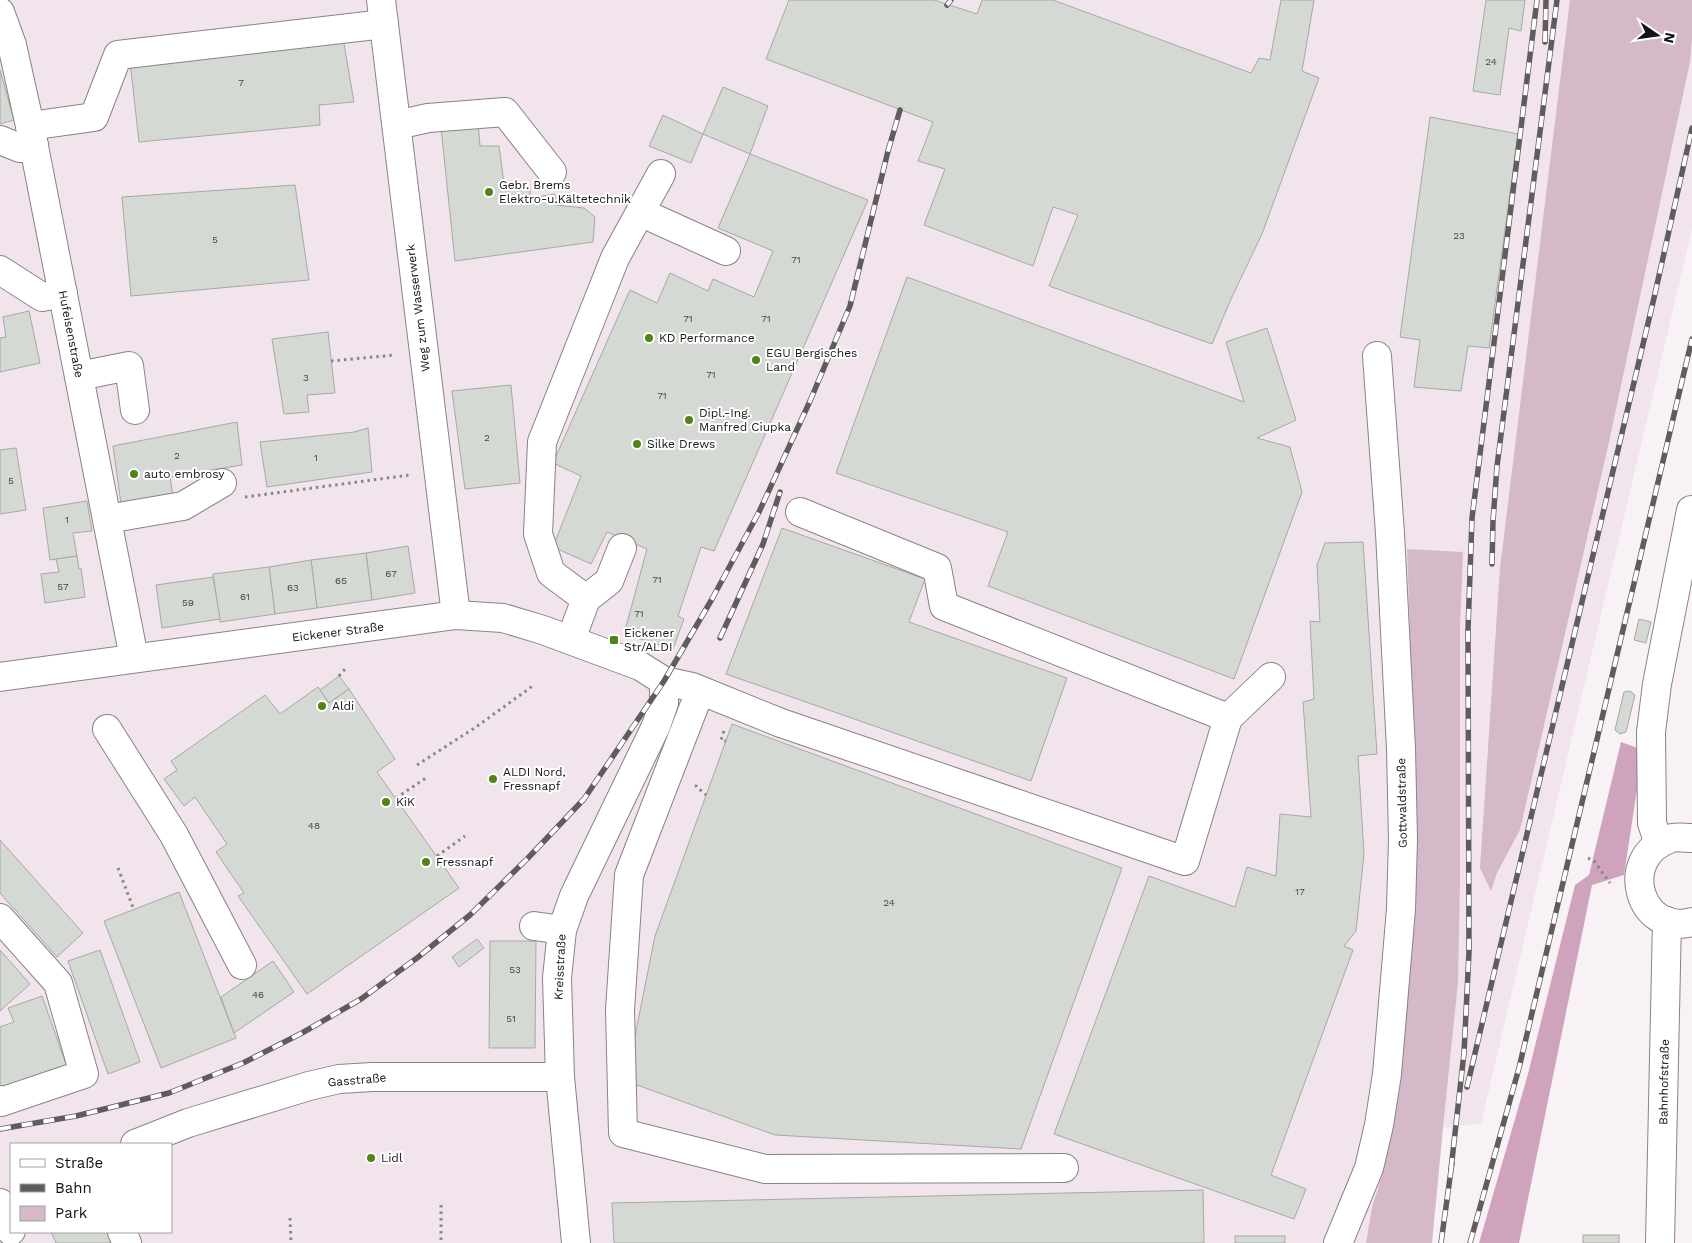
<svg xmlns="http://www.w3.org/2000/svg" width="1692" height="1243" font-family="'Work Sans',sans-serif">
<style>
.built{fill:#f2e4ec;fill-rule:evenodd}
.green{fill:#d5b9c9}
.forest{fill:#d0a3bc}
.building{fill:#d5d9d3;stroke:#a6a9a3}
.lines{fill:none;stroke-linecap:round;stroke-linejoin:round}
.minor-casing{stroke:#898286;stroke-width:30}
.path{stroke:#8a8588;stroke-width:3;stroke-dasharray:2.5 4;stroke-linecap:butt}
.minor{stroke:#fff;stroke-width:28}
.rail-casing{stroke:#605c5e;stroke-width:5.5}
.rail{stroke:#fff;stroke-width:4;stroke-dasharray:11;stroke-linecap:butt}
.poi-dot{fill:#528317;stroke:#fff;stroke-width:2}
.labels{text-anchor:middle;stroke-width:4;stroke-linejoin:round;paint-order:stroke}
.number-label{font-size:10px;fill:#454444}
.poi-label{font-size:12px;fill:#151314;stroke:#fff;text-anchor:start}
.street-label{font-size:12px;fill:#151314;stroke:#fff}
</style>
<rect width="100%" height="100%" fill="#f8f1f5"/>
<path class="built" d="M0,0H1692V229L1481,1123L1443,1128L1458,983L1460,884V629L1463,553L1407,549L1414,748L1394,1115L1383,1173L1372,1207L1366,1243H0ZM11,1144H171V1232H11Z"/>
<g class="green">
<path d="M1570,0H1692V40L1690,62L1609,442L1520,830L1497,873L1491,891L1480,868L1500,568Z"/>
<path d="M1407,549L1463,552L1460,629V884L1458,983L1443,1128L1432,1243H1366L1372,1207L1383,1173L1394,1115L1414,748Z"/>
</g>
<path class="forest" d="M1621,742L1643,750L1624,875L1592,885L1519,1243H1479L1528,1074L1575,885L1589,875Z"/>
<g class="building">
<path d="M789,0H934L977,14L982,0H1053L1251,73L1259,58L1270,60L1281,0H1314L1302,71L1319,78L1262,234L1231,299L1212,344L1049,286L1078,215L1053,207L1033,266L924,225L945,169L918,161L933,122L766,59Z"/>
<path d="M1486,0H1525L1521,31L1509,28L1500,95L1473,91Z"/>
<path d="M343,38L354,102L319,105L320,125L139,142L130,61Z"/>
<path d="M0,70L14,120L0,124Z"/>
<path d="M723,87L768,106L750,154L703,134Z"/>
<path d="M663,115L703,134L691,163L649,146Z"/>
<path d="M1430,117L1518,134L1489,348L1468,346L1461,391L1414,387L1420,340L1400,337Z"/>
<path d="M478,122L480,146H499L505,191L530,187V198L555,194L556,205L584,208L595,217L593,242L455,261L441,128Z"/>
<path d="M750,154L868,200L714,551L701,547L678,616L684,619L673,649L624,634L647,549L607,532L591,564L553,547L581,476L553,463L630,290L657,303L670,273L708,291L713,279L754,297L773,251L718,228Z"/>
<path d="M295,185L309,280L131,296L122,197Z"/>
<path d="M907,277L1244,402L1226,342L1267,328L1296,420L1257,438L1290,447L1302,492L1234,679L988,586L1008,532L836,473Z"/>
<path d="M29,311L40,363L0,372V338L6,337L3,317Z"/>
<path d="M328,332L335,393L307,395L309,412L284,414L272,339Z"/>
<path d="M511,385L520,483L465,489L452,391Z"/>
<path d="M237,422L242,465L170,477L173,496L121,504L113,446Z"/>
<path d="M368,428L372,472L267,487L260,442L354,432Z"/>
<path d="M16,448L26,510L0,514V450Z"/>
<path d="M87,501L92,531L73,533L77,556L50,560L43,508Z"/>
<path d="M782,528L925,579L909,622L1067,678L1031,781L726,674Z"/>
<path d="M1363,542L1377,754L1358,756L1364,854L1356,931L1344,946L1353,950L1271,1175L1306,1189L1294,1219L1054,1134L1149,876L1235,907L1247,867L1276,876L1280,814L1311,817L1303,702L1314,699L1310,621L1320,622L1317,565L1325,543Z"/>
<path d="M408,546L415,593L372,600L366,553Z"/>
<path d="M366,553L372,600L317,608L311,560Z"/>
<path d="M77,556L79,569L81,568L85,597L45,603L41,574L59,572L56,559Z"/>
<path d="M311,560L317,608L275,614L269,567Z"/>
<path d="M269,567L275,614L220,622L213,574Z"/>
<path d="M213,577L220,619L162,628L156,585Z"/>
<path d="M1639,619L1651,622L1646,643L1634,640Z"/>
<path d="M339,676L349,689L329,703L320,690Z"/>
<path d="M318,687L329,703L349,689L395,759L377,772L459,888L307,994L238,896L244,893L216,852L227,844L195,797L184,806L164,779L177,770L171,761L265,695L280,714Z"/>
<path d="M1630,691L1635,695L1626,732L1620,734L1615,730L1624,692Z"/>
<path d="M732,724L1122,868L1021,1149L775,1135L626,1081L655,936Z"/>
<path d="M0,840L83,933L57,957L0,893Z"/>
<path d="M179,892L236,1038L161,1068L104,921Z"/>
<path d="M477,939L484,948L459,967L452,957Z"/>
<path d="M490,941H536L535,1048H489Z"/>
<path d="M0,950L30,984L0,1011Z"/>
<path d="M100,950L140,1062L108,1074L68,961Z"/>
<path d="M273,961L294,992L234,1033L221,997Z"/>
<path d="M42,996L67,1067L2,1090L0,1085V1027L14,1022L8,1008Z"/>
<path d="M1203,1190L1204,1243H614L612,1203Z"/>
<path d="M51,1232H107L111,1243H56Z"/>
<rect x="1583" y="1235" width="36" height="8"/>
<rect x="1235" y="1236" width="50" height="7"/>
</g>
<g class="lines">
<g class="minor-casing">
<g id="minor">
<path d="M381,0L456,615"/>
<path d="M0,12L12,45L30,126L134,658"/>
<path d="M397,125L428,118L505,112L552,172"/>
<path d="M30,126L94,117L118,55L384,24"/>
<path d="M0,140L20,148L34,145"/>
<path d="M640,212L726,251"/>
<path d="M0,270L42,297L63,293"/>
<path d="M79,376L129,366L135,410"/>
<path d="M800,512L937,568L944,606L1228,718L1271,677"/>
<path d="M107,519L183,506L222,483"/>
<path d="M586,599L609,581L622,548"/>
<path d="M571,639L586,599L551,573L538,534L542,442L615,258L661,174"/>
<path d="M0,677L456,615L503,618L543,630L640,666L664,681L692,687L781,723L1185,861L1228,718"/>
<path d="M700,691L629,875L620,1010L623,1133L765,1169L1064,1168"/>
<path d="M107,729L174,835L242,965"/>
<path d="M1692,838C1685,838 1675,836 1669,839C1617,858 1639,936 1692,922"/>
<path d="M1659,844L1652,823L1651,732L1657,684L1691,510"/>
<path d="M0,918L58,983L84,1074L1,1102L0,1100"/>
<path d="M534,926L562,930"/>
<path d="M135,1144L188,1123L309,1086L339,1079L372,1077H560"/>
<path d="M0,1203L11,1231"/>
<path d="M122,1232L127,1243"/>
<path d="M576,1243L560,1077L557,978L562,930L574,896L656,726L664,703V681"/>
<path d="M1338,1243L1369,1168L1379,1125L1387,1074L1401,909L1403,839L1401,749L1390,533L1377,356"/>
<path d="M1660,1243L1667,921"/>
</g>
</g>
<g class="path">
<path d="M331,361L395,355"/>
<path d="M245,497L410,475"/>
<path d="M339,676L345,669"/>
<path d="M724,731L721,740L726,741"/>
<path d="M417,765L476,727L534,685"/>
<path d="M697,785L696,786L706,795"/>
<path d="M396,798L426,778"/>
<path d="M437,856L465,836"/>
<path d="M1588,858L1594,861L1610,883"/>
<path d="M118,868L134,910"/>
<path d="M441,1205V1243"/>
<path d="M290,1218L291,1243"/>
</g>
<use href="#minor" class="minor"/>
<g class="rail-casing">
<g id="rail">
<path d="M947,5L951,0"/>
<path d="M1545,42L1546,0"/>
<path d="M1492,564L1493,521L1497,466L1557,0"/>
<path d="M720,638L763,544L780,492"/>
<path d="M1467,1087L1654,298L1692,128"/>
<path d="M0,1129L76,1116L169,1093L243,1063L302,1033L361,999L417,958L470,915L528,858L584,799L664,681L712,599L759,512L810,401L850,306L888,151L900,110"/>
<path d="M1451,1169L1464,1053L1469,952L1468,630L1472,518L1537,0"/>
<path d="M1441,1243L1452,1163"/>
<path d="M1470,1243L1519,1068L1692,339"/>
</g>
</g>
<use href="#rail" class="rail"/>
</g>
<g class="poi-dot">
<circle cx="489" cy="192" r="5"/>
<circle cx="649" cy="338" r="5"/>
<circle cx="756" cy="360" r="5"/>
<circle cx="689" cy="420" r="5"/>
<circle cx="637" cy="444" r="5"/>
<circle cx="134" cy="474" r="5"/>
<rect x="609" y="635" width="10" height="10" rx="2.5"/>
<circle cx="322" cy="706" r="5"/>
<circle cx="493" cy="779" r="5"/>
<circle cx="386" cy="802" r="5"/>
<circle cx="426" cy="862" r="5"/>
<circle cx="371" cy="1158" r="5"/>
</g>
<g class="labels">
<g class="number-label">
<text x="1491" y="65">24</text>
<text x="241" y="86">7</text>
<text x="1459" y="239">23</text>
<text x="215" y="243">5</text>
<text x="796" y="263">71</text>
<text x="688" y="322">71</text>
<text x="766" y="322">71</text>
<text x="711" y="378">71</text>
<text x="306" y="381">3</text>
<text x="662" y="399">71</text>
<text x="487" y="441">2</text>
<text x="177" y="459">2</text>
<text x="316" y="461">1</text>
<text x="11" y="484">5</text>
<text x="67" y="523">1</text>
<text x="391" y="577">67</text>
<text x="657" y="583">71</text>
<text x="341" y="584">65</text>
<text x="63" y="590">57</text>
<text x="293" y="591">63</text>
<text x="245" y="600">61</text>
<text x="188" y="606">59</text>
<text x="639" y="617">71</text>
<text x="314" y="829">48</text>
<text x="1300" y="895">17</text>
<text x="889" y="906">24</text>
<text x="515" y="973">53</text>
<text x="258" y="998">46</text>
<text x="511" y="1022">51</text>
</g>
<g class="poi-label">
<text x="499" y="189">Gebr. Brems<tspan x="499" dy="14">Elektro-u.Kältetechnik</tspan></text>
<text x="659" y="342">KD Performance</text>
<text x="766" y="357">EGU Bergisches<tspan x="766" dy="14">Land</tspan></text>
<text x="699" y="417">Dipl.-Ing.<tspan x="699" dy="14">Manfred Ciupka</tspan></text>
<text x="647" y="448">Silke Drews</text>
<text x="144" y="478">auto embrosy</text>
<text x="624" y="637">Eickener<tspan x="624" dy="14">Str/ALDI</tspan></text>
<text x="332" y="710">Aldi</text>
<text x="503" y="776">ALDI Nord,<tspan x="503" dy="14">Fressnapf</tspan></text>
<text x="396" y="806">KiK</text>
<text x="436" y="866">Fressnapf</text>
<text x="381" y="1162">Lidl</text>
</g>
<g class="street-label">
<text transform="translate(418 308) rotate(-97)" y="4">Weg zum Wasserwerk</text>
<text transform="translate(71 334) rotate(79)" y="4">Hufeisenstraße</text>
<text transform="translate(338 632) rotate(-7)" y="4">Eickener Straße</text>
<text transform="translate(1402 803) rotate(-91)" y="4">Gottwaldstraße</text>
<text transform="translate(560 967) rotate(-87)" y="4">Kreisstraße</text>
<text transform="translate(357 1080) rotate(-5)" y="4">Gasstraße</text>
<text transform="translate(1664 1082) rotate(-89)" y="4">Bahnhofstraße</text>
</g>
</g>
<rect x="10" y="1143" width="162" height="90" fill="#ffffff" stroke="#a1a1a1"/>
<rect x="20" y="1159" width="25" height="8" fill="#ffffff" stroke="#a1a1a1"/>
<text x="55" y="1168" font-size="15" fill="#151314">Straße</text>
<rect x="20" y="1184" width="25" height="8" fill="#605c5e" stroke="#a1a1a1"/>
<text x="55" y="1193" font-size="15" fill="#151314">Bahn</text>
<rect x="20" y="1206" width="25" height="15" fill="#d5b9c9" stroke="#a1a1a1"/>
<text x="55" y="1218" font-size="15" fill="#151314">Park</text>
<g transform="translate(1657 35) rotate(103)" stroke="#ffffff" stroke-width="4" paint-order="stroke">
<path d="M0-4L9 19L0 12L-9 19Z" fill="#151314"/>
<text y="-8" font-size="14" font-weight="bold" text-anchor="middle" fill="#151314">N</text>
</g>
</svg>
